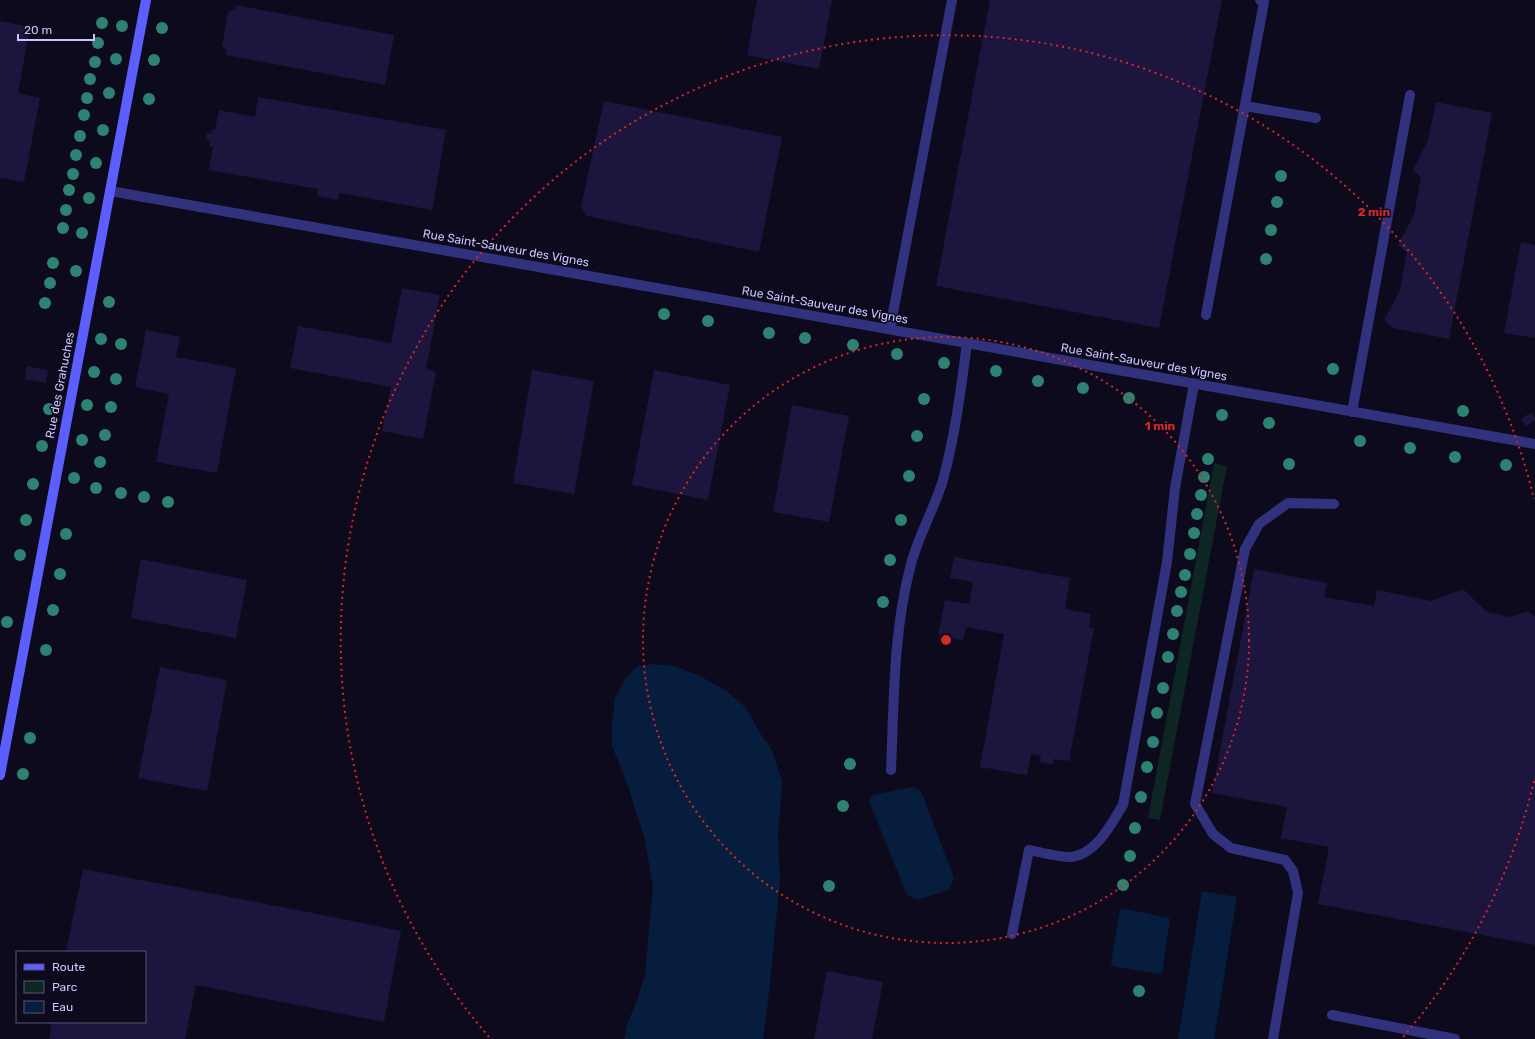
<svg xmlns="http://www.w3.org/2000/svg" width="1535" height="1039" font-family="Rubik,sans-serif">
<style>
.green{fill:#0d2624}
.water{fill:#071d3d}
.building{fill:#1c153e}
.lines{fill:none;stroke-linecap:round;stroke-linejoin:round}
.lane{stroke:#32317e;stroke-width:10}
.street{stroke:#32317e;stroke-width:10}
.secondary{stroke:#5c5eff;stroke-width:10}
.tree{fill:#2e8272}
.ring{fill:none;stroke:#d62828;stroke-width:2;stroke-dasharray:2 4}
.labels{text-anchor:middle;stroke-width:3;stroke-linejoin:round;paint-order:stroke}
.street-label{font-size:12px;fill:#c9c5ff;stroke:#0c0a1c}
.centre{fill:#d62828;stroke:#0c0a1c;stroke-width:2}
.ring-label{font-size:12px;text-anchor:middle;font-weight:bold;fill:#d62828;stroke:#0c0a1c;stroke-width:3;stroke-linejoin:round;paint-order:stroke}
</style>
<rect width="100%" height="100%" fill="#0c0a1c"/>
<path class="green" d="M1214,463L1227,466L1160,820L1148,818Z"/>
<g class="water">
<path d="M654,664L677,667L702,677L728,692L745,707L760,733L772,750L782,782L778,838L780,880L769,993L763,1039H624L628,1022L637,1000L645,975L653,887L645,840L628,786L612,746V723L615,698L625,678L638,666Z"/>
<path d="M913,787L921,791L954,878L949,890L917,900L907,895L869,801L873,795Z"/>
<path d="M1202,891L1237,897L1214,1039H1178Z"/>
<path d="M1124,909L1169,918L1170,920L1162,973L1160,974L1113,966L1111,963L1120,910Z"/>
</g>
<g class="building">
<path d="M757,0H832L819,69L747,55Z"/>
<path d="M990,0H1222L1159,328L936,286Z"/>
<path d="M236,5L394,35L385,85L226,55L227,50L222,46L228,12L235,9Z"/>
<path d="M0,21L30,27L18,93L40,98L24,182L0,178Z"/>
<path d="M258,97L446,130L432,210L340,193L338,200L317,196L318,189L209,170L213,147L209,146L210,140H206L207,133L211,134L212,129L215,130L219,110L255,117Z"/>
<path d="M604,101L782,137L759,252L587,216L581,207Z"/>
<path d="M1436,102L1492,113L1449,339L1393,328L1384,320L1400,290L1407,252L1398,245L1414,215L1421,177L1413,170L1428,140Z"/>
<path d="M1521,242L1535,245V338L1504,333Z"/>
<path d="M402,288L440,295L426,369L436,372L423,439L382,431L391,387L290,368L298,326L391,343Z"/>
<path d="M146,330L180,337L176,357L236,368L217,473L156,462L169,394L135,387Z"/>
<path d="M27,366L48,370L46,383L25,379Z"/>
<path d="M532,370L594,381L574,494L513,483Z"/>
<path d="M654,370L730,385L708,500L632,485Z"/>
<path d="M792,405L849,416L829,522L773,512Z"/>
<path d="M1531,412L1535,418V420L1526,426L1521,419Z"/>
<path d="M954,557L1070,578L1065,609L1091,614L1089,627L1094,628L1069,761L1054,759L1053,765L1040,762L1041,756L1031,754L1027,775L980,767L1004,634L966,627L963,640L938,635L945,600L969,604L973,582L950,578Z"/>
<path d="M141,559L247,580L236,638L131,618Z"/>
<path d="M1254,569L1327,583L1324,597L1374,606L1377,590L1431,601L1463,589L1487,612L1510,617L1528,611L1535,617V945L1318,904L1329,847L1281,838L1287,807L1212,793Z"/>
<path d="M160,667L227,680L207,791L138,778Z"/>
<path d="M83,869L308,912L401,931L384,1022L196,985L185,1039H49L52,1022H145V952H66Z"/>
<path d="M827,971L883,982L872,1039H814Z"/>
</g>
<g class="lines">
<g class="lane">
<path d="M1245,106L1316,118"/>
<path d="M1206,315L1264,2L1260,0"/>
<path d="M890,329L952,0"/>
<path d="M1352,412L1410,95"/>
<path d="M891,770C894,703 893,634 910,568C917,538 934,510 943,480C955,436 961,389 967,343"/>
<path d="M1012,934L1029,850C1038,852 1064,858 1072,857C1097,853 1111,824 1123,805L1167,562L1175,488L1194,384"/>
<path d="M1332,1015L1455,1039"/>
<path d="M1273,1039L1298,893L1293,871L1285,860L1231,848L1213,834L1195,804L1245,549L1259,524L1288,503L1334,504"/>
</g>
<path class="street" d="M110,191L1535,444"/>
<path class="secondary" d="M0,775L146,0"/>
</g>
<g class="tree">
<circle cx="102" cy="23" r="6"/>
<circle cx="122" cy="26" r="6"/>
<circle cx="162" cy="28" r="6"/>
<circle cx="98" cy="43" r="6"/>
<circle cx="116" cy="59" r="6"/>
<circle cx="154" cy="60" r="6"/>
<circle cx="95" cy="62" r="6"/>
<circle cx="90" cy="79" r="6"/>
<circle cx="109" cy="93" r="6"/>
<circle cx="87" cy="98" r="6"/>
<circle cx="149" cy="99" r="6"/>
<circle cx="84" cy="115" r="6"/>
<circle cx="103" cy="130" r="6"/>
<circle cx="80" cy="136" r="6"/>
<circle cx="76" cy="155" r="6"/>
<circle cx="96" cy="163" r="6"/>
<circle cx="73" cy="174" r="6"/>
<circle cx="1281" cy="176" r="6"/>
<circle cx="69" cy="190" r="6"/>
<circle cx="89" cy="198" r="6"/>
<circle cx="1277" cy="202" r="6"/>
<circle cx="66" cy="210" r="6"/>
<circle cx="63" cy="228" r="6"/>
<circle cx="1271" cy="230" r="6"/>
<circle cx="82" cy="233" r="6"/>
<circle cx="1266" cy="259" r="6"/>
<circle cx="53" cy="263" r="6"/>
<circle cx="76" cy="271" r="6"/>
<circle cx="50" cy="283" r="6"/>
<circle cx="109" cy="302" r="6"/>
<circle cx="45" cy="303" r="6"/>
<circle cx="664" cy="314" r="6"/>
<circle cx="708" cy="321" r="6"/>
<circle cx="769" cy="333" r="6"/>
<circle cx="805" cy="338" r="6"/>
<circle cx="101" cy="339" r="6"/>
<circle cx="121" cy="344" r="6"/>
<circle cx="853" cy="345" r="6"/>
<circle cx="897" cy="354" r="6"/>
<circle cx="944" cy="363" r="6"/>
<circle cx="1333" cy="369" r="6"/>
<circle cx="996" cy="371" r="6"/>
<circle cx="94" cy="372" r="6"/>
<circle cx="116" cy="379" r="6"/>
<circle cx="1038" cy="381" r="6"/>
<circle cx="1083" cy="388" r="6"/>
<circle cx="1129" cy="398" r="6"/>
<circle cx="924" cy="399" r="6"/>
<circle cx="87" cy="405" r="6"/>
<circle cx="111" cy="407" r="6"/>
<circle cx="49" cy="409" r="6"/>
<circle cx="1463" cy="411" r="6"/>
<circle cx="1222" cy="415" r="6"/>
<circle cx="1269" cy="423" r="6"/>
<circle cx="105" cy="435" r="6"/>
<circle cx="917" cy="436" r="6"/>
<circle cx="82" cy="440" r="6"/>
<circle cx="1360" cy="441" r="6"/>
<circle cx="42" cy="446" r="6"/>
<circle cx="1410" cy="448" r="6"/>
<circle cx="1455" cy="457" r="6"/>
<circle cx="1208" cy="459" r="6"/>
<circle cx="100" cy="462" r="6"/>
<circle cx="1289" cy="464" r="6"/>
<circle cx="1506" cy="465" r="6"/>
<circle cx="909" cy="476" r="6"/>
<circle cx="1204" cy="477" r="6"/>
<circle cx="74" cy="478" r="6"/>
<circle cx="33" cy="484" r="6"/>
<circle cx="96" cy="488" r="6"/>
<circle cx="121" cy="493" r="6"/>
<circle cx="1201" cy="495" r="6"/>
<circle cx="144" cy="497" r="6"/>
<circle cx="168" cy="502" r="6"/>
<circle cx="1197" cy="514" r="6"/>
<circle cx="26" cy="520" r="6"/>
<circle cx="901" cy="520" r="6"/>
<circle cx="1194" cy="533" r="6"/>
<circle cx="66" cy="534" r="6"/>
<circle cx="1190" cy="554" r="6"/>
<circle cx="20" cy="555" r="6"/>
<circle cx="890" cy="560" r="6"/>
<circle cx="60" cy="574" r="6"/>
<circle cx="1185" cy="575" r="6"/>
<circle cx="1181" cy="592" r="6"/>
<circle cx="883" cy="602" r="6"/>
<circle cx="53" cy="610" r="6"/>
<circle cx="1177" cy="611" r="6"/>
<circle cx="7" cy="622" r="6"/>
<circle cx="1173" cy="634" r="6"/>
<circle cx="46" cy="650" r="6"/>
<circle cx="1168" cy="657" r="6"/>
<circle cx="1163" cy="688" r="6"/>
<circle cx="1157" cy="713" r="6"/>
<circle cx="30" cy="738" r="6"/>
<circle cx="1153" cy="742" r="6"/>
<circle cx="850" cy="764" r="6"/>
<circle cx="1147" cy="767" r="6"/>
<circle cx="23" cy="774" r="6"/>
<circle cx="1141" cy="797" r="6"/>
<circle cx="843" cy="806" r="6"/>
<circle cx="1135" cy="828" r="6"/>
<circle cx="1130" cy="856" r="6"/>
<circle cx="1123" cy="885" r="6"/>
<circle cx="829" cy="886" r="6"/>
<circle cx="1139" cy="991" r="6"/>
</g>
<g class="ring">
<circle cx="946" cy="640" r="303"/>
<path d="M1534 781A605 605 0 0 1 1403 1037M489 1037A605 605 0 1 1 1534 499"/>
</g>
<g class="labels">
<g class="street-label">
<text transform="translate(506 248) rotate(10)" y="4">Rue Saint-Sauveur des Vignes</text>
<text transform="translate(825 305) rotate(10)" y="4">Rue Saint-Sauveur des Vignes</text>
<text transform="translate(1144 362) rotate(10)" y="4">Rue Saint-Sauveur des Vignes</text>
<text transform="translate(60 385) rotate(-79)" y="4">Rue des Grahuches</text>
</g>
</g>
<circle cx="946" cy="640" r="6" class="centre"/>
<g class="ring-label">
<text x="1374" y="216">2 min</text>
<text x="1160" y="430">1 min</text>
</g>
<rect x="16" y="951" width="130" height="72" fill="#0c0a1c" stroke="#585577"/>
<rect x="24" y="964" width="20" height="6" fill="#5c5eff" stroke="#585577"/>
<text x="52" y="971" font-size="12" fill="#c9c5ff">Route</text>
<rect x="24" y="981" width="20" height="12" fill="#0d2624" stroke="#585577"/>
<text x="52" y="991" font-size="12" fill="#c9c5ff">Parc</text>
<rect x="24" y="1001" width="20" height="12" fill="#071d3d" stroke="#585577"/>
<text x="52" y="1011" font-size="12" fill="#c9c5ff">Eau</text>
<path d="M18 34v6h76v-6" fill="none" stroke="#c9c5ff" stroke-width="2"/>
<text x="24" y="34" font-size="12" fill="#c9c5ff" stroke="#0c0a1c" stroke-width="3" paint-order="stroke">20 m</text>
</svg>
